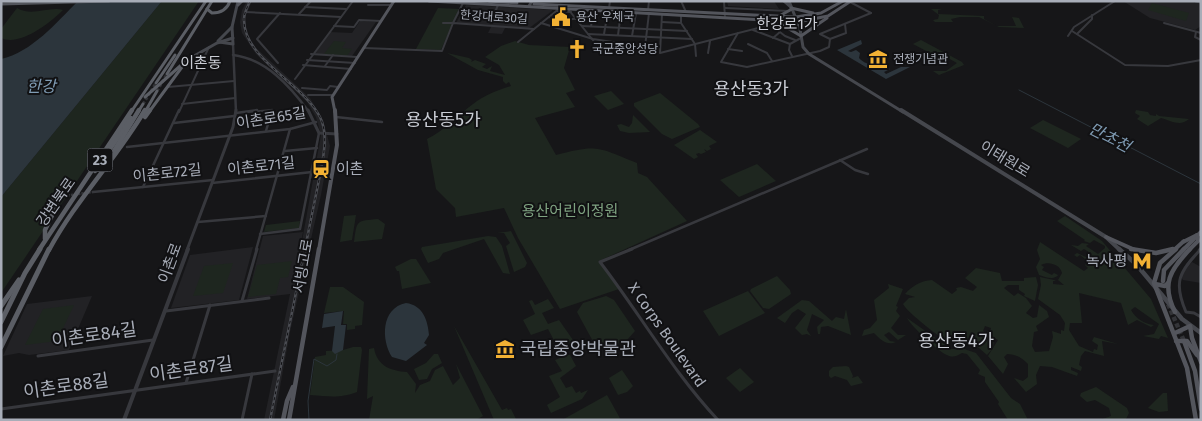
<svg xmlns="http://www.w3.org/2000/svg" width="1202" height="421" font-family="'Fira Sans','Noto Sans KR',sans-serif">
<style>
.built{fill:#222225}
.green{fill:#1e261f}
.water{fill:#2c353c}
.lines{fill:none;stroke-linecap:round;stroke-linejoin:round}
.stream{stroke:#2c353c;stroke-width:1}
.minor-tunnel{stroke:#333438;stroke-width:2.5;stroke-dasharray:2.5 1;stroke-linecap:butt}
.primary-tunnel{stroke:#333438;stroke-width:4.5;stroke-dasharray:4.5 2.5;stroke-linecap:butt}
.trunk-tunnel{stroke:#333438;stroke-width:3;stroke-dasharray:3 2;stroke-linecap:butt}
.minor-far2{stroke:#37383d;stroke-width:2}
.minor-far1{stroke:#37383d;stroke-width:2.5}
.minor{stroke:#37383d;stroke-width:3}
.tertiary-far2{stroke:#37383d;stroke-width:2.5}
.tertiary-far1{stroke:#37383d;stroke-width:3}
.tertiary{stroke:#37383d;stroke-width:4}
.secondary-far2{stroke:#45474d;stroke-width:3}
.secondary-far1{stroke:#45474d;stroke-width:4}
.secondary{stroke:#45474d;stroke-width:4.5}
.primary-far2{stroke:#53555c;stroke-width:3}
.primary-far1{stroke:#53555c;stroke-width:4}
.primary{stroke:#53555c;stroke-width:4.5}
.trunk-far2{stroke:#5b5e65;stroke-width:3}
.trunk-far1{stroke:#5b5e65;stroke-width:4.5}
.trunk{stroke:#5b5e65;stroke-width:5}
.rail-casing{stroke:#4a4c52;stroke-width:2.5}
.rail{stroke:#111113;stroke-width:1;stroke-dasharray:3;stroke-linecap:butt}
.labels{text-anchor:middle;stroke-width:4;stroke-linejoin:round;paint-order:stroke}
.far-street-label{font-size:12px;fill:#a8adb8;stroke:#111113}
.far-poi-label{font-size:12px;fill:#a8adb8;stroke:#111113;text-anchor:start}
.shield{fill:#111113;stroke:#7b7e86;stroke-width:1}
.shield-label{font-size:14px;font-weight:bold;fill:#a8adb8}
.far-quarter-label{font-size:15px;fill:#c9ccd4;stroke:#111113}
.street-label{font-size:15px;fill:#a8adb8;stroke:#111113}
.poi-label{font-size:15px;fill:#a8adb8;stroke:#111113;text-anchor:start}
.park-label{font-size:15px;fill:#7fa381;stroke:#111113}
.water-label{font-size:16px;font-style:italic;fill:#7f9bb3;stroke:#111113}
.quarter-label{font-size:18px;fill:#c9ccd4;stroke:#111113}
.near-street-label{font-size:18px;fill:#a8adb8;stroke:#111113}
.near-poi-label{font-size:18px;fill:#a8adb8;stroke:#111113;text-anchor:start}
</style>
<rect width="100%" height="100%" fill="#161618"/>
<g class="built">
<path d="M247,1H252L245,17L247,34L254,46L310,98L323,120L330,146L321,195L290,332L274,420H264L290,294L247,299L263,236L303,232L293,282L302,241L321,135L316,117L307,102L256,54L242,33L240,22L242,10Z"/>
<path d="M727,1H774L779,9L728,6Z"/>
<path d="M1123,1H1187L1201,3V26L1195,30L1150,18Z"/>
<path d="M466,5L552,10V11L528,29L505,28L502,34L488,33L492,25L456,23Z"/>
<path d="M360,21L376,22L352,56L314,54L330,32L352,33Z"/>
<path d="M253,247L239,300L171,308L190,255Z"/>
<path d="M1192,262L1201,267V283L1183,280L1180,276Z"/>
<path d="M92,296L69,350L29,355L19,353L3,356L27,304Z"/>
</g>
<g class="green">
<path d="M162,1H199L1,293V197Z"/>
<path d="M1152,3L1189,13L1186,21L1148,10Z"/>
<path d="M17,8C31,17 50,6 63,10C51,22 20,47 1,38V29Z"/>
<path d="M438,8L459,9L441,50L416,49Z"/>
<path d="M931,9H942L938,10V14L984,16V19L997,26H1016L1012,17L1019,18L1024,28L999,27L979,17H960L951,19L953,22H935L933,20L938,19L939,15Z"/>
<path d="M921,40L962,62L964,65L939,75L933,71H946L957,63L948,58L934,55L913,44Z"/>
<path d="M334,41L346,42L342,48L352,49L347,56L324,54Z"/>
<path d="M515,41L529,45L570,47L564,68L575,90L566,93L575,107L535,118L556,155C597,144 598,147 637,163L638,173L647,177L687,221L599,261L619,289L560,309L518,238L504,208L456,217L455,208L436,189L427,139C445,130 457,116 473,104C485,95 498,90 511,86L509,82L506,84L503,81V77L478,70L447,53L469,58L472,60L471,62L475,60L486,64L482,67L487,69L492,66L490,71L505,75L499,65L485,57L501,46Z"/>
<path d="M611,91L624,104L608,110L594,96Z"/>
<path d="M660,93L698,124L700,127L672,139L662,134L634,106V103Z"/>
<path d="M1136,110L1148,112L1150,115L1156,116V114L1159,116L1189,119C1180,127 1172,121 1161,118L1148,126L1137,119L1140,116L1135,113Z"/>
<path d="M633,115L650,132L629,133L620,131L617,125L621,124L629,127L632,123Z"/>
<path d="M1043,120L1081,139L1068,148L1030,128Z"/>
<path d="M700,130L717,142L709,146L711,149L707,151L704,149L706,152L701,154L699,153L696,154L698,157L694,159L674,145Z"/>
<path d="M757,164L776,181L739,197L720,180Z"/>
<path d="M356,215L352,240L340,242L344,216Z"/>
<path d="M1065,216L1102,241L1151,299L1168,338L1161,336L1159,339L1143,336L1154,334L1159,324L1135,307L1131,310C1136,319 1145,324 1154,325L1151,327L1137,320L1128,325L1121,303L1079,293L1082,323H1070L1069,330L1079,346L1093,352L1094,349L1097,350L1098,345L1092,341L1094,337L1118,344L1102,341L1104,356L1085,351L1081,356L1079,365L1082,367L1081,371L1071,367V370L1078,373L1077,376L1052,367L1040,366L1036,375L1037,384L1026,392L1014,378L1023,381L1028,377V364C1022,358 1016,354 1007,354L1004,357L1008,364L1003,374L988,356L998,340L987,334V331L990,332L991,328L985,326L983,331L994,338L993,348L987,355L972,342C965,341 959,344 952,343C943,341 907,312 903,304L909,298L915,297L905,294C913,285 921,281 932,280L952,294L957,290L956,288L961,287L973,291L977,287L965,278L976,268L1000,273L1002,281H1024V278L1036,277L1038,285L1035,301L1024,296L1025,294L1019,290V285H1008L1004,288L1014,296L1018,293L1026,298L1032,306L1026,313L1033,318L1037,317L1039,305L1047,311L1049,317L1036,326L1038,331L1034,332L1032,346L1035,352L1049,351L1053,337L1052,331L1061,334V330L1064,331L1065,323L1060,315L1038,299L1041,285L1040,277L1054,280L1056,281H1053V284L1064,285L1058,280L1062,273C1060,264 1048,261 1041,265L1044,267L1042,270L1052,275L1054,273L1058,275L1060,272L1055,268L1060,272C1056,281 1047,278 1039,275L1036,267L1040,259L1037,250L1040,242L1084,271L1088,268L1085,265L1089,262L1080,255L1077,257L1074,255L1077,253L1088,258L1092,254L1084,249L1081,251L1071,245L1078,246L1082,243L1089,244L1086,246L1098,254L1105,248V246L1094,240L1090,243L1084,241L1085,240L1057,221Z"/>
<path d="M378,219L385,224L382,239L354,242C357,220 356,221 378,219Z"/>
<path d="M300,221L299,228L264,232L266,225Z"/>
<path d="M511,231L527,263L525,267L514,272L506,246L510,243L504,233H497Z"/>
<path d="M488,236L496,237L502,246L510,274L503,273L484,239L443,253L439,259L428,263L421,249L422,247Z"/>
<path d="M411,259H416L431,283L402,289L399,271H397L395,267Z"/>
<path d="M292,261L288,277L280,278L276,294L248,297L257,265Z"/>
<path d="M233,263L223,293L193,296L204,266Z"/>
<path d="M777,276L790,290L791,294L769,309L763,308L750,291L751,289Z"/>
<path d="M888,284L903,289L896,306L898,307L896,311L900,316L891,328L898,335H906L898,340L889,332L884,335L890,341L896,342C887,346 881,340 874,333L862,336L864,330L870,328L877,320L874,300L889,288Z"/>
<path d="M330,287H343L364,302L362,325L355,326V329L347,330V324H343L344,311L324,313Z"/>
<path d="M748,291L765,313L719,336L703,311Z"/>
<path d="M606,296L614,300L635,331L626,341L609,347L608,344L595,345L577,312L583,303Z"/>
<path d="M548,299L554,308L542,313L548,324L559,320L573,340L570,346L563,348L557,346L548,329L531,335L523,320L535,314L529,301L532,300L535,305Z"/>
<path d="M802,300L809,301L832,321L836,317L844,319L846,309L851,335L828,326L821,327L820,334H818L817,327L824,320L812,314L807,330L811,336L807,334L802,335L795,328L806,314L798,309L792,313L785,323L777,318Z"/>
<path d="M74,305L57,341L25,345L43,309Z"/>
<path d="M907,318L951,349H964L976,353L1011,398L1020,404L1028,420H1008L998,404L999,402L985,382V377L978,374L980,370L967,354L962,353C957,356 953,358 947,355C939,352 911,326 907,318Z"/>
<path d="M454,326L502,410L507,408L508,410L511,409L516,419L494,420Z"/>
<path d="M353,347H361L362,350L357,392C338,399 329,396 310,395L315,357L326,355V351L343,350Z"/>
<path d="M374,348C377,366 391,371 407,372L416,384L415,393L420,385L430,381L435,370L443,366L453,385L460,378L456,364L483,416L476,420H369L373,396L367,399L369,349Z"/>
<path d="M434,354H438L442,363L432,369L427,379L419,380L414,369L426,363Z"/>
<path d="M567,355H570L576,366L560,378L566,388L572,386L576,393L580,391L581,393L588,390L582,399L551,413L547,405L560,397L549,376L562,371L555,360Z"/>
<path d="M846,366L849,367L853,376L852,378L858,376L863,383L851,386L847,380L835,376L831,378L829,376V371L833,367Z"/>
<path d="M740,368L754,382L740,392L726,378Z"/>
<path d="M622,370L633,386L627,392L618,395L609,378Z"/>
<path d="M1096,387L1127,408L1129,413L1126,419L1100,420L1111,416L1109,408L1095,400L1087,402L1080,396L1081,393Z"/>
<path d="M1163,393H1167L1168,411L1159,412L1148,408Z"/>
<path d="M607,395L621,420H562Z"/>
</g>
<g class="water">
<path d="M78,1H162L1,197V59C32,52 56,23 78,1Z"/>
<path d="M861,40L862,44L848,51L851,52L856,50L860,53L859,58C868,68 879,63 890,69L884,72L886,74L901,67H910L886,79L837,50Z"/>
<path d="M406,303C423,305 428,321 429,335L424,343L427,345L406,361L392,357C381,340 381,308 406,303Z"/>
<path d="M343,311L341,325H346L343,350L335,354L332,351L335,326L322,328L324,314Z"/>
</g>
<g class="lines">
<g class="stream">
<path d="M1019,90L1201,184"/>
<path d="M309,420L308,401L314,359L327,366L336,360L337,354"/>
</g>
<g class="minor-tunnel">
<path d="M98,150L105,149"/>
<path d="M64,196L93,192"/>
</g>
<path class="primary-tunnel" d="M1168,304L1184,341"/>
<g class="trunk-tunnel">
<path d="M157,91L167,74"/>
<path d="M143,104L156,83"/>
</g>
<g class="minor-far2">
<path d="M681,1L686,12"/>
<path d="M724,1L725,18"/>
<path d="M850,2L871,13"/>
<path d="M368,5H391"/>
<path d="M305,7L346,9"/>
<path d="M609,8L610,1"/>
<path d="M725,8L788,11"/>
<path d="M568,9L604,54"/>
<path d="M648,10L649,1"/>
<path d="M557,11L571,12"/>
<path d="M246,12L341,17"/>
<path d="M299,14L311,1"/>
<path d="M662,14L660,53L778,23"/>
<path d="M681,15V23L695,44L696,56"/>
<path d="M493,17L498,5"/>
<path d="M549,17L563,21"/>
<path d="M662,22L681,23"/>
<path d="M443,23H453L463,3"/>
<path d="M541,23L593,39L645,47L649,13"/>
<path d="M1164,23L1201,33"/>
<path d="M845,24L846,33L830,39L820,34L871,13"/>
<path d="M771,25L785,36L795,40"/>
<path d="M334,26L354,27L359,20L381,21"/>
<path d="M582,26L687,31"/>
<path d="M591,26L594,11"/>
<path d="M555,27L572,19L592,18"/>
<path d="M753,30L790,44"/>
<path d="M1072,31L1125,65L1168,66L1201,60"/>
<path d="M1196,32L1195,37L1201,40"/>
<path d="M738,33L721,62L747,67L820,51L829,47L830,39"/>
<path d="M588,34L692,39"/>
<path d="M604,34L608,11"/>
<path d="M1077,34L1092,19V15"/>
<path d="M618,35L621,12"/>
<path d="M632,36L636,13"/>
<path d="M1068,36L1074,27L1115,1"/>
<path d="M773,38L780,32"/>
<path d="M518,42L560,8"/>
<path d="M748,44L767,53L772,61"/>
<path d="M364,48L442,51L453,23L534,29"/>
<path d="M728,49L742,51"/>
<path d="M708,53L710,41"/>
<path d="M311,54L357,57"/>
<path d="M792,56L789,50L790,44L801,38"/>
<path d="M307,60L355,63"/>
<path d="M278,63L257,39L280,13"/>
<path d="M303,65L351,69"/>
<path d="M325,66L333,55"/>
<path d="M295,79L353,1"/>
<path d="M168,87L234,81"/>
<path d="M302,88L327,90L330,86L338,87"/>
<path d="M308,95H333"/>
<path d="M182,104L235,98"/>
<path d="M179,112L209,47"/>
<path d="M247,112L272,110V112"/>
</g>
<g class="minor-far1">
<path d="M236,113L257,110"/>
<path d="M336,117L382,122"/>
<path d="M174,123L234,116"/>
<path d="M266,131L272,110"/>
<path d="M127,147L290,129L316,122"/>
<path d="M285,151L317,148"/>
<path d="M840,160L855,170L868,174"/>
<path d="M212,183L312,172"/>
<path d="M143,187L179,110"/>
<path d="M93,192L213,180"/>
<path d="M198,222L266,216"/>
<path d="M260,234L300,229L319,133"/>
<path d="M256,250L290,129"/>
<path d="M629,250L867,149"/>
<path d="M1199,250L1201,248"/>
</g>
<g class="minor">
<path d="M632,249L600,262C640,314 673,372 718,420"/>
<path d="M1201,249C1179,272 1173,282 1186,312L1194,313L1201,317"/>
<path d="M242,301L257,249"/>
<path d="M166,311L269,298"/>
<path d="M38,356L153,340"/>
<path d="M186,383L210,305"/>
<path d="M1,409L275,371"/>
<path d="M242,420L252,374"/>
</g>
<g class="tertiary-far2">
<path d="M233,44L236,112"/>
<path d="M233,55C266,59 290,86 309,112"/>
</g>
<g class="tertiary-far1">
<path d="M308,110L319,133L337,134"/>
<path d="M187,250L233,127L236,110"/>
</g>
<path class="tertiary" d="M124,420L188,249"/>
<g class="secondary-far2">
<path d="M784,1L791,7"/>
<path d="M789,1L800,29L803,47L809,54L903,112"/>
<path d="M1196,1L1201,2"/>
<path d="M529,6L532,1"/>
<path d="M218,41L232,27"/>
<path d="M219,42L233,44L232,27L238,1"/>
<path d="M187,60L217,43L233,38"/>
</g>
<path class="secondary-far1" d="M901,110L1106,237L1120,250"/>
<path class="secondary" d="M1119,249L1136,264L1182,319L1201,333"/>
<g class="primary-far2">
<path d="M429,1L797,22L828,16L851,1"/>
<path d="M489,1L517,3"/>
<path d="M1,4L109,1"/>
<path d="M534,4L796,17L821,13L843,1"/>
<path d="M238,5L242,1"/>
<path d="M791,8L813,13"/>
<path d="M781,15L792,9"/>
<path d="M779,23L801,36L827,18"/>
<path d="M335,112L332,97L394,1"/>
</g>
<g class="primary-far1">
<path d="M1106,237L1135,250"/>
<path d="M1183,242L1197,235"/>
<path d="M319,250L337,145L335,110"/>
<path d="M1171,250L1173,249"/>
<path d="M1174,250L1184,241"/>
<path d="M1183,250L1201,232"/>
<path d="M1189,250L1198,241L1197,235"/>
</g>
<g class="primary">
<path d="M1131,249L1156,253L1173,249"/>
<path d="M1176,249L1160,263L1154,283L1187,368L1196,420"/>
<path d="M1163,281L1164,270L1184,249"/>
<path d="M1155,284L1165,286L1168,283"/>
<path d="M1175,312C1161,284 1170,270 1190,249"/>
<path d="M1175,333L1190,326L1192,338L1201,362"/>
<path d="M1176,341H1187L1197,355"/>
<path d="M1184,341L1195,371L1201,409"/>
<path d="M283,420L287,401L293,387"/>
<path d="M289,420L319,249"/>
</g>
<g class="trunk-far2">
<path d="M207,9L212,13C221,13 227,10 230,1"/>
<path d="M167,74L212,1"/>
<path d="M156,83L175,55"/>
<path d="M145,97L187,60"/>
<path d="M131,112L206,1"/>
<path d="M138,112L143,104"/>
<path d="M145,112L157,91"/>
<path d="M149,112L182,67"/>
</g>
<g class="trunk-far1">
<path d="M145,117L150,110"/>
<path d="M114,151L139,110"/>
<path d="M95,171L131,118"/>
<path d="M45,239V230L57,205L52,201"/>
<path d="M39,250L132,110"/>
<path d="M49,250C76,200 116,159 145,110"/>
</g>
<g class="trunk">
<path d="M1,306L19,280"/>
<path d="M1,322L25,273L40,249"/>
<path d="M1,347L49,249"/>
</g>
<g class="rail-casing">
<path id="rail" d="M250,1C248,6 244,13 244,19C243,59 303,83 320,117C328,133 324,153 321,170L270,420"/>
</g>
<use href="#rail" class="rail"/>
</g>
<defs>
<g id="civic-bare" transform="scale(1.5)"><path d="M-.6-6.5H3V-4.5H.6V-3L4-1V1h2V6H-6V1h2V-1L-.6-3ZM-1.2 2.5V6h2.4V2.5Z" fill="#f2b134" stroke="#111113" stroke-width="2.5" paint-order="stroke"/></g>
<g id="church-bare" transform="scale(1.5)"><path d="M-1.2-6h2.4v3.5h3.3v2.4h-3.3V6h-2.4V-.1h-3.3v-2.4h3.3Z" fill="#f2b134" stroke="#111113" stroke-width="2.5" paint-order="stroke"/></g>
<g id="museum-bare" transform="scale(1.5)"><path d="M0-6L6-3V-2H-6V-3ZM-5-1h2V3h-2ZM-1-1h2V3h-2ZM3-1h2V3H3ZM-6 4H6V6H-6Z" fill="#f2b134" stroke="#111113" stroke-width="2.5" paint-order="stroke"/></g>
<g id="station-bare" transform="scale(1.5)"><path d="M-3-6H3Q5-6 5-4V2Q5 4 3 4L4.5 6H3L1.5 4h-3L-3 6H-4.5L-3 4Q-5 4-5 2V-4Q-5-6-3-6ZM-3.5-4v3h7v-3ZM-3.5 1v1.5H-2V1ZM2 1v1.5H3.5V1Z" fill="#f2b134" stroke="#111113" stroke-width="2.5" paint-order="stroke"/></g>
<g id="metro-bare" transform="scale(1.5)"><path d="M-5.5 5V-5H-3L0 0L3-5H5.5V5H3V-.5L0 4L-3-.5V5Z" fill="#f2b134" stroke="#111113" stroke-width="2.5" paint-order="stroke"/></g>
</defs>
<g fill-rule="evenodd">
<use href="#civic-bare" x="561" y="17"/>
<use href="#church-bare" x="577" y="49"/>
<use href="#museum-bare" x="878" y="59"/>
<use href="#station-bare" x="321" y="169"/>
<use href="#metro-bare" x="1142" y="261"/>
<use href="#museum-bare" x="505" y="349"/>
</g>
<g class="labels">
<g class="far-street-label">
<text transform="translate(494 17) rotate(4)" y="4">한강대로30길</text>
</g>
<g class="far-poi-label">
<text x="576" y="21">용산 우체국</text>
<text x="592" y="53">국군중앙성당</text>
<text x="893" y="63">전쟁기념관</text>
</g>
<rect class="shield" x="87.5" y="148.5" width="25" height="23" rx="4"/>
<g class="shield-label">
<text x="100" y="165">23</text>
</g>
<g class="far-quarter-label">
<text x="787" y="29">한강로1가</text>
<text x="201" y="68">이촌동</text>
</g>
<g class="street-label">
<text transform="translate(271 118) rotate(-9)" y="5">이촌로65길</text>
<text transform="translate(1005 159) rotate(31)" y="5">이태원로</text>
<text transform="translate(261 166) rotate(-6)" y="5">이촌로71길</text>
<text transform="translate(167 173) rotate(-6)" y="5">이촌로72길</text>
<text transform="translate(56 202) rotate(-55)" y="5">강변북로</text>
<text transform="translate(170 263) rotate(-70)" y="5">이촌로</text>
<text transform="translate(303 266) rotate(-80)" y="5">서빙고로</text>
<text transform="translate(667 335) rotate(55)" y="5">X Corps Boulevard</text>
</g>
<g class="poi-label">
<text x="336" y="174">이촌</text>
<text x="1127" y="266" text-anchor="end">녹사평</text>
</g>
<g class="park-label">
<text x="570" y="216">용산어린이정원</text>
</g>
<g class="water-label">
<text x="41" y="92">한강</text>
<text transform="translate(1110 137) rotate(27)" y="6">만초천</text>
</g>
<g class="quarter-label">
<text x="751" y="95">용산동3가</text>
<text x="443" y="126">용산동5가</text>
<text x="956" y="347">용산동4가</text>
</g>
<g class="near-street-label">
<text transform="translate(94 335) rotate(-8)" y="6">이촌로84길</text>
<text transform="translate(191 369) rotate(-8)" y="6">이촌로87길</text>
<text transform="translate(66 386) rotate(-8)" y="6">이촌로88길</text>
</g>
<g class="near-poi-label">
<text x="520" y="355">국립중앙박물관</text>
</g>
</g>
<rect width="1202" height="421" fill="none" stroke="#a8adb8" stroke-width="5"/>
</svg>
